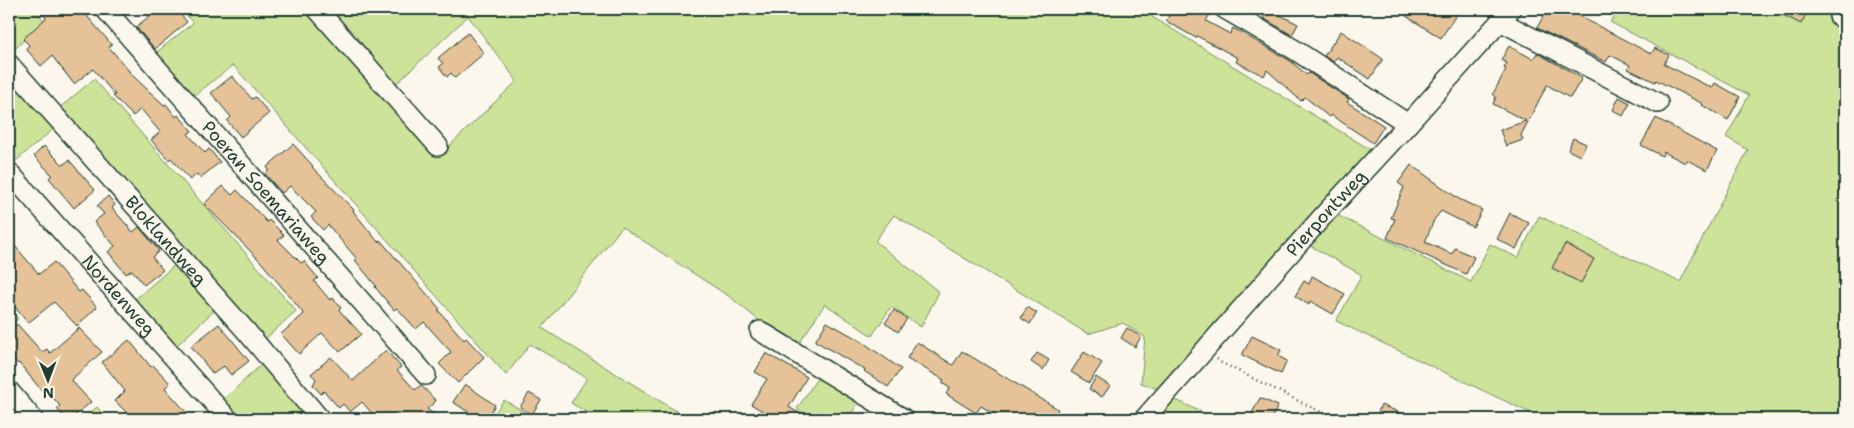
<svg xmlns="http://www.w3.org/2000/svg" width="1854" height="428" font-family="'Shantell Sans',sans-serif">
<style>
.green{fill:#cce399;stroke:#769066}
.building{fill:#e5c297;stroke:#1f3d34}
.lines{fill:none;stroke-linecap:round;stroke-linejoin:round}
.minor-casing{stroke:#1f3d34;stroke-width:22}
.path{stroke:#1f3d34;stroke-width:2.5;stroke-dasharray:1 4;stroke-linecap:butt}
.minor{stroke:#fbf7ec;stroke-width:19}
.labels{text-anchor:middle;stroke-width:5;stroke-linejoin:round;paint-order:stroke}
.street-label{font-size:18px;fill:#1f3d34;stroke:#fbf7ec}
</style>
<rect width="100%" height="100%" fill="#fbf7ec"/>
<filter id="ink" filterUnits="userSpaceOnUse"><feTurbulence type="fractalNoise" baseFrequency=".02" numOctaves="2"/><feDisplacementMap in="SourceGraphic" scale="10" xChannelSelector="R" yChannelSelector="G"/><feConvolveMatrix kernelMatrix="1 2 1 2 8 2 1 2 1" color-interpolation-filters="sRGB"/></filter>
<g filter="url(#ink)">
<g class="green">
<path d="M9,9H33L44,20L11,53L9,51Z"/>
<path d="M181,9H304L424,145L442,153L517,81L468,16L393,87L325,9H1139L1371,150L1310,225L1161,390L1141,383L1145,337L1123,323L1088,334L894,215L875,241L939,292L921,327L891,307L872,336L825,304L798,345L767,327L730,297L622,227L542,328L689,419H598L571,403L587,378L530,344L506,375L233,65L190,99L153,55L193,23Z"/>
<path d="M1620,9H1837L1845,25V419H1543L1336,321L1362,275L1307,244L1335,214L1471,282L1490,244L1518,258L1539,216L1680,282L1748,150L1726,137L1749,95L1610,22Z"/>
<path d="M9,71L57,126L10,166L9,165Z"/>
<path d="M94,79L296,311L262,342L57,110Z"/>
<path d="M177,263L218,307L174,348L132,302Z"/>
<path d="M9,307L18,319L9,327Z"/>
<path d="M263,363L311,419H236L221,402Z"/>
<path d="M820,374L861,399L848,419H813L797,409Z"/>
<path d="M1172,398L1216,419H1154Z"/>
<path d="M504,400L537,419H490Z"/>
<path d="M97,407L107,419H83Z"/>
</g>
<g class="building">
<path d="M38,9H81L112,45L109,47L134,77L164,105L166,104L176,117L178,115L192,131L188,134L205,153L209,149L220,162L200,178L197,174L190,180L171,158L169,160L151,140L160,132L141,109L133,116L113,96L115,95L93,69L74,84L52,56L41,66L26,49L29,45L23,39L46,18Z"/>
<path d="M158,9H176L187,22L155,49L136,27Z"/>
<path d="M1173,9H1213L1206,21L1230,34L1233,28L1289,60L1307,75L1309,73L1349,99L1347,102L1384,126L1373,143L1331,115L1329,117L1305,97L1301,101L1267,70L1264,76L1236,62L1238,58L1197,36L1196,38L1166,21Z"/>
<path d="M1268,9L1298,24L1292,35L1263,18Z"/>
<path d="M1411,9H1460L1441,38L1406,16Z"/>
<path d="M1547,9H1566L1651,54L1655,48L1669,55L1664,64L1712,88L1715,83L1740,97L1728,120L1702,105L1703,104L1656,80L1655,82L1628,69L1630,65L1610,55L1606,62L1537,28Z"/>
<path d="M1771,9H1795L1806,14L1801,24Z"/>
<path d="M1341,31L1383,59L1370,79L1337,57L1333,62L1324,56Z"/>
<path d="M468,33L484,53L455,78L451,73L447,77L439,67L443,64L438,58Z"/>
<path d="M1509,46L1533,59L1537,53L1582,78L1570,98L1547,85L1521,135L1523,140L1506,146L1500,130L1526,121L1493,104L1496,97L1493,94L1506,69L1504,68L1507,63L1501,60Z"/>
<path d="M232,76L252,99L255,97L269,113L241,137L227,121L231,117L211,93Z"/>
<path d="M1619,97L1630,103L1623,116L1613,110Z"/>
<path d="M1656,118L1717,151L1707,170L1687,160L1685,163L1664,152L1662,156L1641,145Z"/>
<path d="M1573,138L1586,144L1580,156L1568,150Z"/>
<path d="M293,144L313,166L312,167L354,210L353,211L378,242L380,240L440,309L438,310L464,340L466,338L484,357L458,383L439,364L451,352L424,322L416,329L397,308L394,310L375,287L376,286L355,260L357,259L339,238L328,225L323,230L311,217L316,212L290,186L282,193L265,174L269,170L267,167Z"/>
<path d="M44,146L63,165L69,160L95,190L74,208L49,178L52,175L34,156Z"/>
<path d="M1411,165L1459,199L1482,210L1473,227L1441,211L1434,220L1425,242L1452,254L1455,248L1474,257L1466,274L1387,238L1395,219L1391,218L1404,187L1398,183Z"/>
<path d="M223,186L232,195L237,190L267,222L269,220L284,235L278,240L301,263L304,261L318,278L314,281L330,300L333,298L341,308L339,310L361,334L340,352L322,333L299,354L281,334L304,314L261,262L204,204Z"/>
<path d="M108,196L115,205L112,208L133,232L139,227L159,251L152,257L163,270L144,285L132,270L126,274L108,252L115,246L94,222L104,214L97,206Z"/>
<path d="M1510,213L1529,223L1516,249L1497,239Z"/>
<path d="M9,239L39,274L54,262L79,292L82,290L97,307L77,326L54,302L28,323L9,300Z"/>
<path d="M1565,244L1594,259L1581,283L1552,268Z"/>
<path d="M1312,276L1345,294L1333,314L1310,301L1309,305L1295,296L1304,281L1309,284Z"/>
<path d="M1027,307L1037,313L1030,324L1021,318Z"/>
<path d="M894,310L907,319L898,332L885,323Z"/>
<path d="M827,322L861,341L901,369L888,387L864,371L865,370L815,341Z"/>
<path d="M17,324L42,352L47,349L50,353L79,328L102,352L71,380L91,402L71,419H66L57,409L60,406L46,389L43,392L19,363L18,364L9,354V331Z"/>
<path d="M219,324L249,361L231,375L224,366L213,374L191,346Z"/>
<path d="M1127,328L1141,337L1135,347L1121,338Z"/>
<path d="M1252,336L1281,350L1278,356L1287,361L1281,374L1242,355Z"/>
<path d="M129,340L151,367L153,365L170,383L165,388L187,413L181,419H133L115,401L125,391L102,362Z"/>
<path d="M917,342L953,365L962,351L1058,409L1052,419H1003L981,406L976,413L946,394L950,388L942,383L944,380L907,358Z"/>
<path d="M386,350L401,367L397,370L415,390L421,385L436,401L427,409L440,419H377L362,402L350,412L343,404L339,408L324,391L321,394L313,385L316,379L311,374L331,357L353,381Z"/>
<path d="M1084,352L1102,363L1089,383L1071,372Z"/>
<path d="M766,353L807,377L789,407L808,419H775L751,404L767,379L755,372Z"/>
<path d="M1037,353L1049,360L1043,370L1031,362Z"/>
<path d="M1096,377L1110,386L1102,397L1089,389Z"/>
<path d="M465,384L495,405L486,419H479L453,402Z"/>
<path d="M529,393L541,400L532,414L520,407Z"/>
<path d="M1260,398L1278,406L1271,419H1249Z"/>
<path d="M1381,405L1416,419H1375Z"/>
</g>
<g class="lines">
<g class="minor-casing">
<g id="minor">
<path id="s1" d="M105,9L426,375"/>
<path d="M317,9L438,146"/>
<path d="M1225,9L1295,50L1408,124"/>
<path d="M1839,16L1845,20"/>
<path d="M1500,21L1658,103"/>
<path id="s2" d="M9,64L247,332L320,419"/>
<path id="s3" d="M9,172L228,419"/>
<path d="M760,331L904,419"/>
<path d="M9,391L33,419"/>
<path id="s4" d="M1144,419L1323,216L1408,124L1511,9"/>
</g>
</g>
<path class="path" d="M1217,359L1220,362L1335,419"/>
<use href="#minor" class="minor"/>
</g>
</g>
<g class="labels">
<g class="street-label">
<text dy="6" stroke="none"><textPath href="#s1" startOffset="244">Poeran Soemariaweg</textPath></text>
<text dy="6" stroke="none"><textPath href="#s4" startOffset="275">Pierpontweg</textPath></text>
<text dy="6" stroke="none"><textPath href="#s2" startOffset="236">Bloklandweg</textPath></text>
<text dy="6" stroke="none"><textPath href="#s3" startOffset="165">Nordenweg</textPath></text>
</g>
</g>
<rect width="1854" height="428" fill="none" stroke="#fbf7ec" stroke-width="30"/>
<rect x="15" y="15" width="1824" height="398" fill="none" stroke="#1f3d34" stroke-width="2" filter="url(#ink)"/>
<g transform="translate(48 380) rotate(179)" stroke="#fbf7ec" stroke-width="4" paint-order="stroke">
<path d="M0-4L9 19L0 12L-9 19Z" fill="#1f3d34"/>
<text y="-8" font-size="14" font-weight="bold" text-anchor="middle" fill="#1f3d34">N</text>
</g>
</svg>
